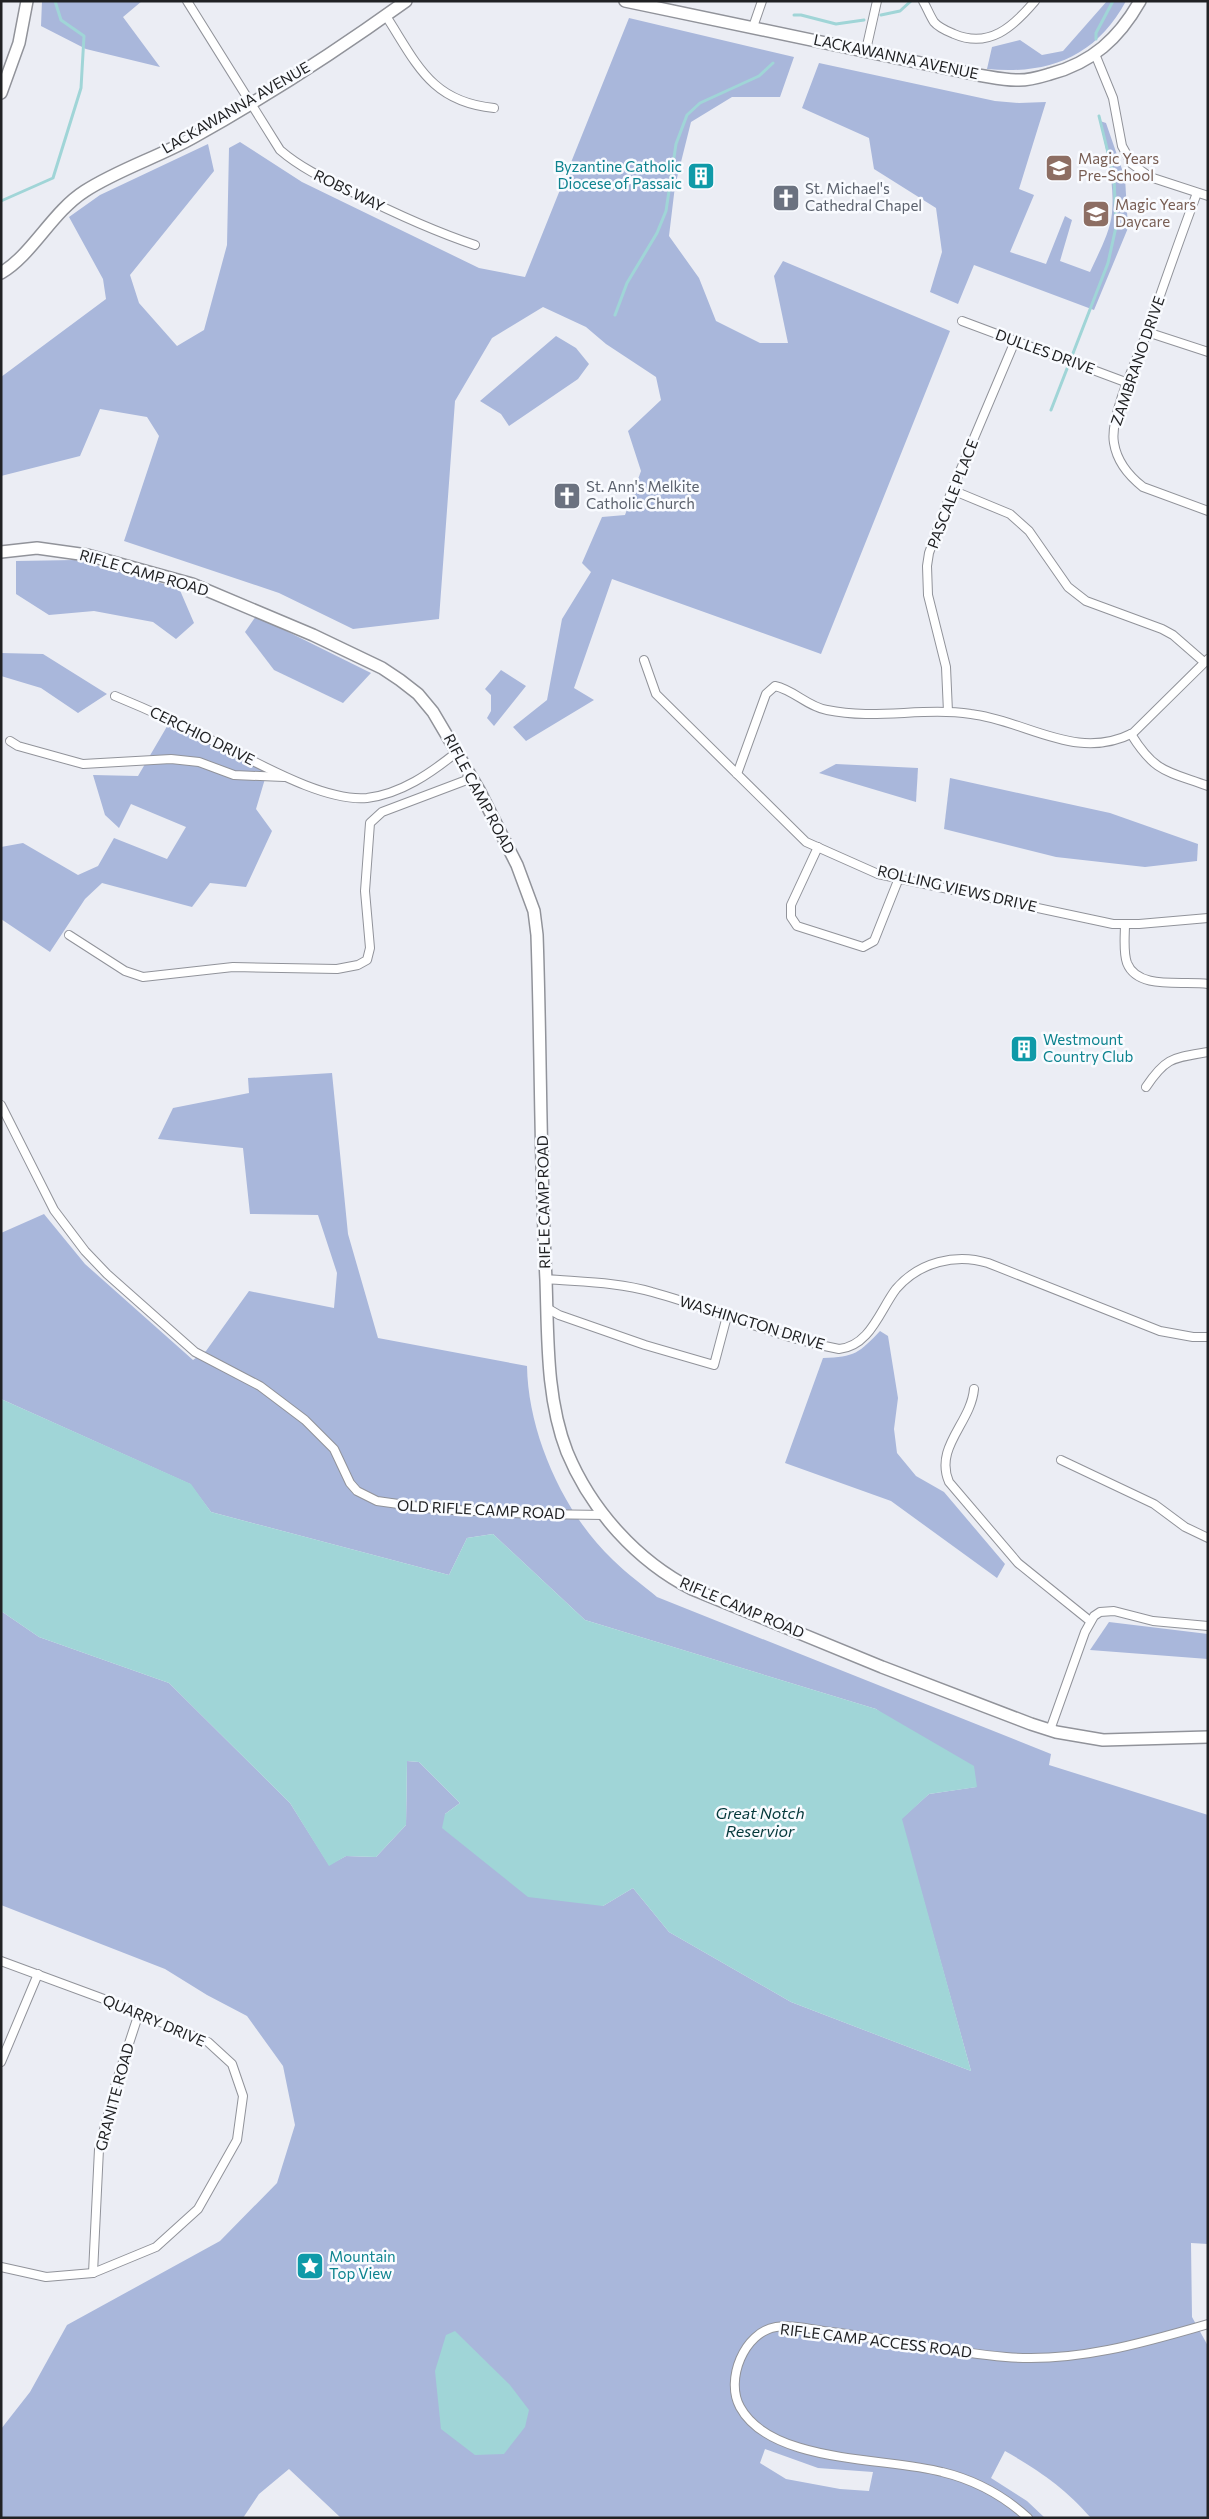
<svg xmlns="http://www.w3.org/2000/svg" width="1209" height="2519" font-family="Commissioner,sans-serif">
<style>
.forest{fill:#a9b7db;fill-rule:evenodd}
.water{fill:#a0d5d7}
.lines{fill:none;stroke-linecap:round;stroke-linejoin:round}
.stream{stroke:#a0d5d7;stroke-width:3}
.street-casing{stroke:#91939a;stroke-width:10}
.secondary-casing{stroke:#91939a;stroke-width:14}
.street{stroke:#fff;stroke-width:8}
.secondary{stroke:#fff;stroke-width:11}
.labels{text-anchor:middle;stroke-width:5;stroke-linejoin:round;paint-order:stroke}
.street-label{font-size:15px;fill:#212224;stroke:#f9fbff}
.education-label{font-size:15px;fill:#785e54;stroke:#f9fbff;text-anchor:start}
.culture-label{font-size:15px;fill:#0d838f;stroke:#f9fbff;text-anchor:start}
.worship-label{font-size:15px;fill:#5b616d;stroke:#f9fbff;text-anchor:start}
.water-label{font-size:16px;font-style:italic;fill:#04383b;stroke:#f9fbff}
</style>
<rect width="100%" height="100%" fill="#ebedf4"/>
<g class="forest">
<path d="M42,1H142L123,17L160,67L86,49L41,26Z"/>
<path d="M1107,1H1126C1096,57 1048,75 987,69L992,47L1020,40L1042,55L1063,51Z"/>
<path d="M629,18L794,57L780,97H732L691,122L675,186L669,236L699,278L716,321L760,343H788L774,276L783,261L950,331L821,654L612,579L574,688L594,700L526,741L513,727L547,700L562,619L591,572L582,563L602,517L625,515L641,471L628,431L661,400L656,377L606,344L586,327L543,307L492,338L455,401L439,619L353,629L279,593L124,541L159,436L147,417L100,409L80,456L1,476V377L106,299L103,279L69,217L100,195L208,144L214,171L130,275L139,303L177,346L204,330L227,245L229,148L240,142L302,182L479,268L525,277Z"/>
<path d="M819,63L995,101L1019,103L1046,102L1019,189L1034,195L1010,252L1046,264L1065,216L1072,220L1060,261L1090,272C1098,254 1110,233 1112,213C1115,182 1106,151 1100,121L1106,123L1125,178L1128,228L1094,310L974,265L958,304L930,292L942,252L936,208L874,169L869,138L802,108Z"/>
<path d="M556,336L576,348L589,364L578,379L509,426L501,414L480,401Z"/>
<path d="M75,560L179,588L194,623L176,639L153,622L94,611L49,615L16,594V561Z"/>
<path d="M256,616L371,673L343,703L274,670L245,632Z"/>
<path d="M1,653L43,654L107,694L78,713L41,688L1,676Z"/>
<path d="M501,670L526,686L494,726L487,718L491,711V695L485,689Z"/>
<path d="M169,723L267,772L256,809L272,831L246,887L210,883L192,907L102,883L85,899L50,952L1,919V847L23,843L78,875L98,866L114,838L167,859L186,827L131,804L119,828L105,815L93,775L138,776Z"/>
<path d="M836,764L918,768L916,802L819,773Z"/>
<path d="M950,778L1110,813L1198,844L1197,861L1145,867L1056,857L944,829Z"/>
<path d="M332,1073L348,1234L378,1338L527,1366C528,1434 564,1514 613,1560C627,1574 643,1585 657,1597L1051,1754L1049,1765L1208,1815V2244L1191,2243L1192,2317L1208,2346V2518H1091C1065,2488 1040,2471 1005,2451L991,2478L1027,2501L1045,2518H341L289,2469L259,2494L243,2518H1V2429L30,2392L67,2325L220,2241L277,2183L295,2125L283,2066L247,2016L207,1995L165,1969L1,1905V1611L39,1637L169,1683L290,1803L329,1865L346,1856L376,1857L406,1825L407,1761L419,1762L460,1803L445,1814L603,1906L633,1888L669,1932L791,2002L971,2071L901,1819L929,1794L976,1787L876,1709L585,1620L493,1534L467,1538L449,1575L211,1512L190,1484L1,1399V1233L44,1214L85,1264L193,1360L206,1351L249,1291L334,1308L337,1273L318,1215L250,1214L243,1148L158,1139L173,1108L249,1093L248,1078ZM765,2449L818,2468L873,2472L869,2491L840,2489L786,2479L760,2463Z"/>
<path d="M880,1331L888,1336L898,1398L894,1429L897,1453L916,1476L944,1492L1005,1564L997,1578L891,1501L785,1463L823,1358C855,1357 859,1353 880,1331Z"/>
<path d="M1109,1622L1208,1634V1659L1090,1650Z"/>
</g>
<g class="water">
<path d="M1,1399L191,1484L211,1512L449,1575L467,1538L493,1534L585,1620L876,1709L974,1766L977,1787L929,1794L902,1819L971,2071L791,2002L669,1932L633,1888L603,1906L528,1897L442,1828L445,1814L460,1803L419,1762L407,1761L406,1825L376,1857L346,1856L329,1866L290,1803L169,1683L39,1637L1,1611Z"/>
<path d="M455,2331L510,2385L529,2410L525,2427L504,2454L475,2455L441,2429L435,2371L446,2335Z"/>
</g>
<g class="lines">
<g class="stream">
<path d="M794,15H801L836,24L864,20"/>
<path d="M881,15L900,11L911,1"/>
<path d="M1096,39V33L1113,1"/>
<path d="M1,201L53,178L81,88L84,36L61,20L55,1"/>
<path d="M615,315L627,283L657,233L666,211L676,144L687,115L700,103L759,76L773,63"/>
<path d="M1051,410L1108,263L1116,227L1114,177L1099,116"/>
</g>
<g class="street-casing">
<g id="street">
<path d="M187,1L280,150C302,169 327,180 352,192C392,212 433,231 475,245"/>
<path d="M923,1C927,8 930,16 934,22C939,28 947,31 954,34C989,49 1013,27 1035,1"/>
<path d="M386,16C417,64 431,102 494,108"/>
<path d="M753,27L762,1"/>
<path d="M866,50L877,1"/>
<path d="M1095,54L1113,98L1122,146L1132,164L1150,177L1208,196"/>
<path d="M1197,193C1180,238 1164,284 1148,330C1138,357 1109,417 1114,443C1117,462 1129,476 1143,487L1208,511"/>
<path d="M962,321L1128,383"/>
<path d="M1147,332L1208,352"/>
<path d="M952,490L1010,514L1029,531L1068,587L1086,601L1162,629L1173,635L1204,662"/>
<path d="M644,660L656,694L806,842L878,874L1113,924H1139L1208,918"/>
<path d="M115,696C149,710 182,725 215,742C255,761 323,802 367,798C401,794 431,773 457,752"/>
<path d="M948,712L946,667L928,595L927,566L929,553L952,490L1015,341"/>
<path d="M1131,734C1155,773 1167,771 1208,786"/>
<path d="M10,741L18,746L83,764L171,759L199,762L234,775L284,777"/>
<path d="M737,774L766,694L775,686C794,690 808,707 827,710C875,720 923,707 971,714C1028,721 1076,762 1133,733L1208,659"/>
<path d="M818,847L791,905V917L797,926L863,947L874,941L899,878"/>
<path d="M1125,924C1125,935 1123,952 1127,963C1138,991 1184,980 1208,984"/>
<path d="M69,935L125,971L143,977L233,967L337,969L358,965L367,960L370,948L365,891L370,823L382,812L472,778"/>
<path d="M1146,1087C1166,1057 1173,1058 1208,1052"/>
<path d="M1,1105L54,1210L85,1251L107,1274L195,1352L260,1386L305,1420L334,1449L350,1483L357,1491L377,1501L434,1509L533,1514L605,1515"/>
<path d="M546,1279C581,1282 618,1282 652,1292C715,1309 775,1337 839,1349C870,1346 880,1310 896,1289C919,1262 956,1253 988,1263L1160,1331L1193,1337H1208"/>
<path d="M547,1308L559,1315L645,1345L714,1365L727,1316"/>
<path d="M974,1389C971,1423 934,1447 949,1482L1018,1563L1090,1621"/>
<path d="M1061,1460L1154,1504L1185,1527L1208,1538"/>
<path d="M1050,1730L1085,1632L1094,1616L1100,1612L1114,1611L1153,1621L1208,1626"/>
<path d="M1,1961L120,2005L208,2042L232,2064L243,2096L237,2140L198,2209L156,2247L93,2273L46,2277L1,2267"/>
<path d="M1,2062L38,1974"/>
<path d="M93,2273L99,2149L116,2083L139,2013"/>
<path d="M1028,2518C1003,2495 975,2480 942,2472C886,2457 771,2464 740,2407C725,2380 744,2332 776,2327C793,2324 814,2330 831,2332C889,2339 947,2352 1006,2357C1074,2363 1143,2343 1208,2324"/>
</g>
</g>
<g class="secondary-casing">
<g id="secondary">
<path d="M625,1L978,75C991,77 1003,80 1016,80C1028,81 1040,77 1050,74C1092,63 1119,38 1140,1"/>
<path d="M1,93L19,43L27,1"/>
<path d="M1,273C32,255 52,212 85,191C119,169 159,157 194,137C267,96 338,50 406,1"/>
<path d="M1,552L37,548L87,555L192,584L313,635L382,668L400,680L418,694L433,712L479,790L517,865L534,911L537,935C541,1050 540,1165 546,1280C548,1337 546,1398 567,1452C591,1510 637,1561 692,1589L882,1667L1031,1724L1056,1732L1103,1740L1208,1737"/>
</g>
</g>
<use href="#street" class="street"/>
<use href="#secondary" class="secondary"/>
</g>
<defs>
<g id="school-square" transform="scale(1.4375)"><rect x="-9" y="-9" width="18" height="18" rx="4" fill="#8d6e63" stroke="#f9fbff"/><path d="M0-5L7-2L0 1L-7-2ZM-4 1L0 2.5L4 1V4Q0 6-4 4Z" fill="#fff"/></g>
<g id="building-square" transform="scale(1.4375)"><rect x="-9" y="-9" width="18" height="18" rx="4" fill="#0f9aa8" stroke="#f9fbff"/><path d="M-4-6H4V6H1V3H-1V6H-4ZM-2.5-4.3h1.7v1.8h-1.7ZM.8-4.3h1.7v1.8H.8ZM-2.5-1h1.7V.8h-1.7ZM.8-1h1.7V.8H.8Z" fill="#fff"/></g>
<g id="church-square" transform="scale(1.4375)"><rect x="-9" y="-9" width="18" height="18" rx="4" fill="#6b7280" stroke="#f9fbff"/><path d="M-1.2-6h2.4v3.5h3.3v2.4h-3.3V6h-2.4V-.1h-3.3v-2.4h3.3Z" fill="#fff"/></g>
<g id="sight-square" transform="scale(1.4375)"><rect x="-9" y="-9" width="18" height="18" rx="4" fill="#0f9aa8" stroke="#f9fbff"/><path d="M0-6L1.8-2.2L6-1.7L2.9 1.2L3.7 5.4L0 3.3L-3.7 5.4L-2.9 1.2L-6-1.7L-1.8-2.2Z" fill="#fff"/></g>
</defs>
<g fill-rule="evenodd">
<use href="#school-square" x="1059" y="168"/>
<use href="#building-square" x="701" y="176"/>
<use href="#church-square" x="786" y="198"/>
<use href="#school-square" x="1096" y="214"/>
<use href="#church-square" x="567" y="496"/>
<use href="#building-square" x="1024" y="1049"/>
<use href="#sight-square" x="310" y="2266"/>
</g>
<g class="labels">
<g class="street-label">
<text transform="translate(896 57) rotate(12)" y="5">LACKAWANNA AVENUE</text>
<text transform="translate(236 108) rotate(-30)" y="5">LACKAWANNA AVENUE</text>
<text transform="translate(349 191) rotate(26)" y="5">ROBS WAY</text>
<text transform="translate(1045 352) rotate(20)" y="5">DULLES DRIVE</text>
<text transform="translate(1138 361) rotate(-71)" y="5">ZAMBRANO DRIVE</text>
<text transform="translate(953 494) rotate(-69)" y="5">PASCALE PLACE</text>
<text transform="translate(144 573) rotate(16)" y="5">RIFLE CAMP ROAD</text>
<text transform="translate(202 736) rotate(26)" y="5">CERCHIO DRIVE</text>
<text transform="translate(479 794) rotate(62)" y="5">RIFLE CAMP ROAD</text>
<text transform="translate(957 889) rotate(13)" y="5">ROLLING VIEWS DRIVE</text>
<text transform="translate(544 1202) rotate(-91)" y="5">RIFLE CAMP ROAD</text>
<text transform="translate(752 1323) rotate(17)" y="5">WASHINGTON DRIVE</text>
<text transform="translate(481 1510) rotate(3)" y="5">OLD RIFLE CAMP ROAD</text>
<text transform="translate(742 1608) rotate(23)" y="5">RIFLE CAMP ROAD</text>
<text transform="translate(154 2021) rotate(23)" y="5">QUARRY DRIVE</text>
<text transform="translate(115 2097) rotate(-75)" y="5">GRANITE ROAD</text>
<text transform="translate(876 2341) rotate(7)" y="5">RIFLE CAMP ACCESS ROAD</text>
</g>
<g class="education-label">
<text x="1078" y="164">Magic Years<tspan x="1078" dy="17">Pre-School</tspan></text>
<text x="1115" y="210">Magic Years<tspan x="1115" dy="17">Daycare</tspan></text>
</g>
<g class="culture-label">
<text x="682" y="172" text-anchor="end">Byzantine Catholic<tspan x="682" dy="17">Diocese of Passaic</tspan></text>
<text x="1043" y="1045">Westmount<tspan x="1043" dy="17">Country Club</tspan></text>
<text x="329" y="2262">Mountain<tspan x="329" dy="17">Top View</tspan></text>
</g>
<g class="worship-label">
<text x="805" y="194">St. Michael's<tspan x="805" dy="17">Cathedral Chapel</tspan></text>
<text x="586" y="492">St. Ann's Melkite<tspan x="586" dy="17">Catholic Church</tspan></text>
</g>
<g class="water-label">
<text x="760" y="1819">Great Notch<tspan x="760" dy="18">Reservior</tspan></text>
</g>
</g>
<rect width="1209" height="2519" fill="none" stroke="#212224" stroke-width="5"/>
</svg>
